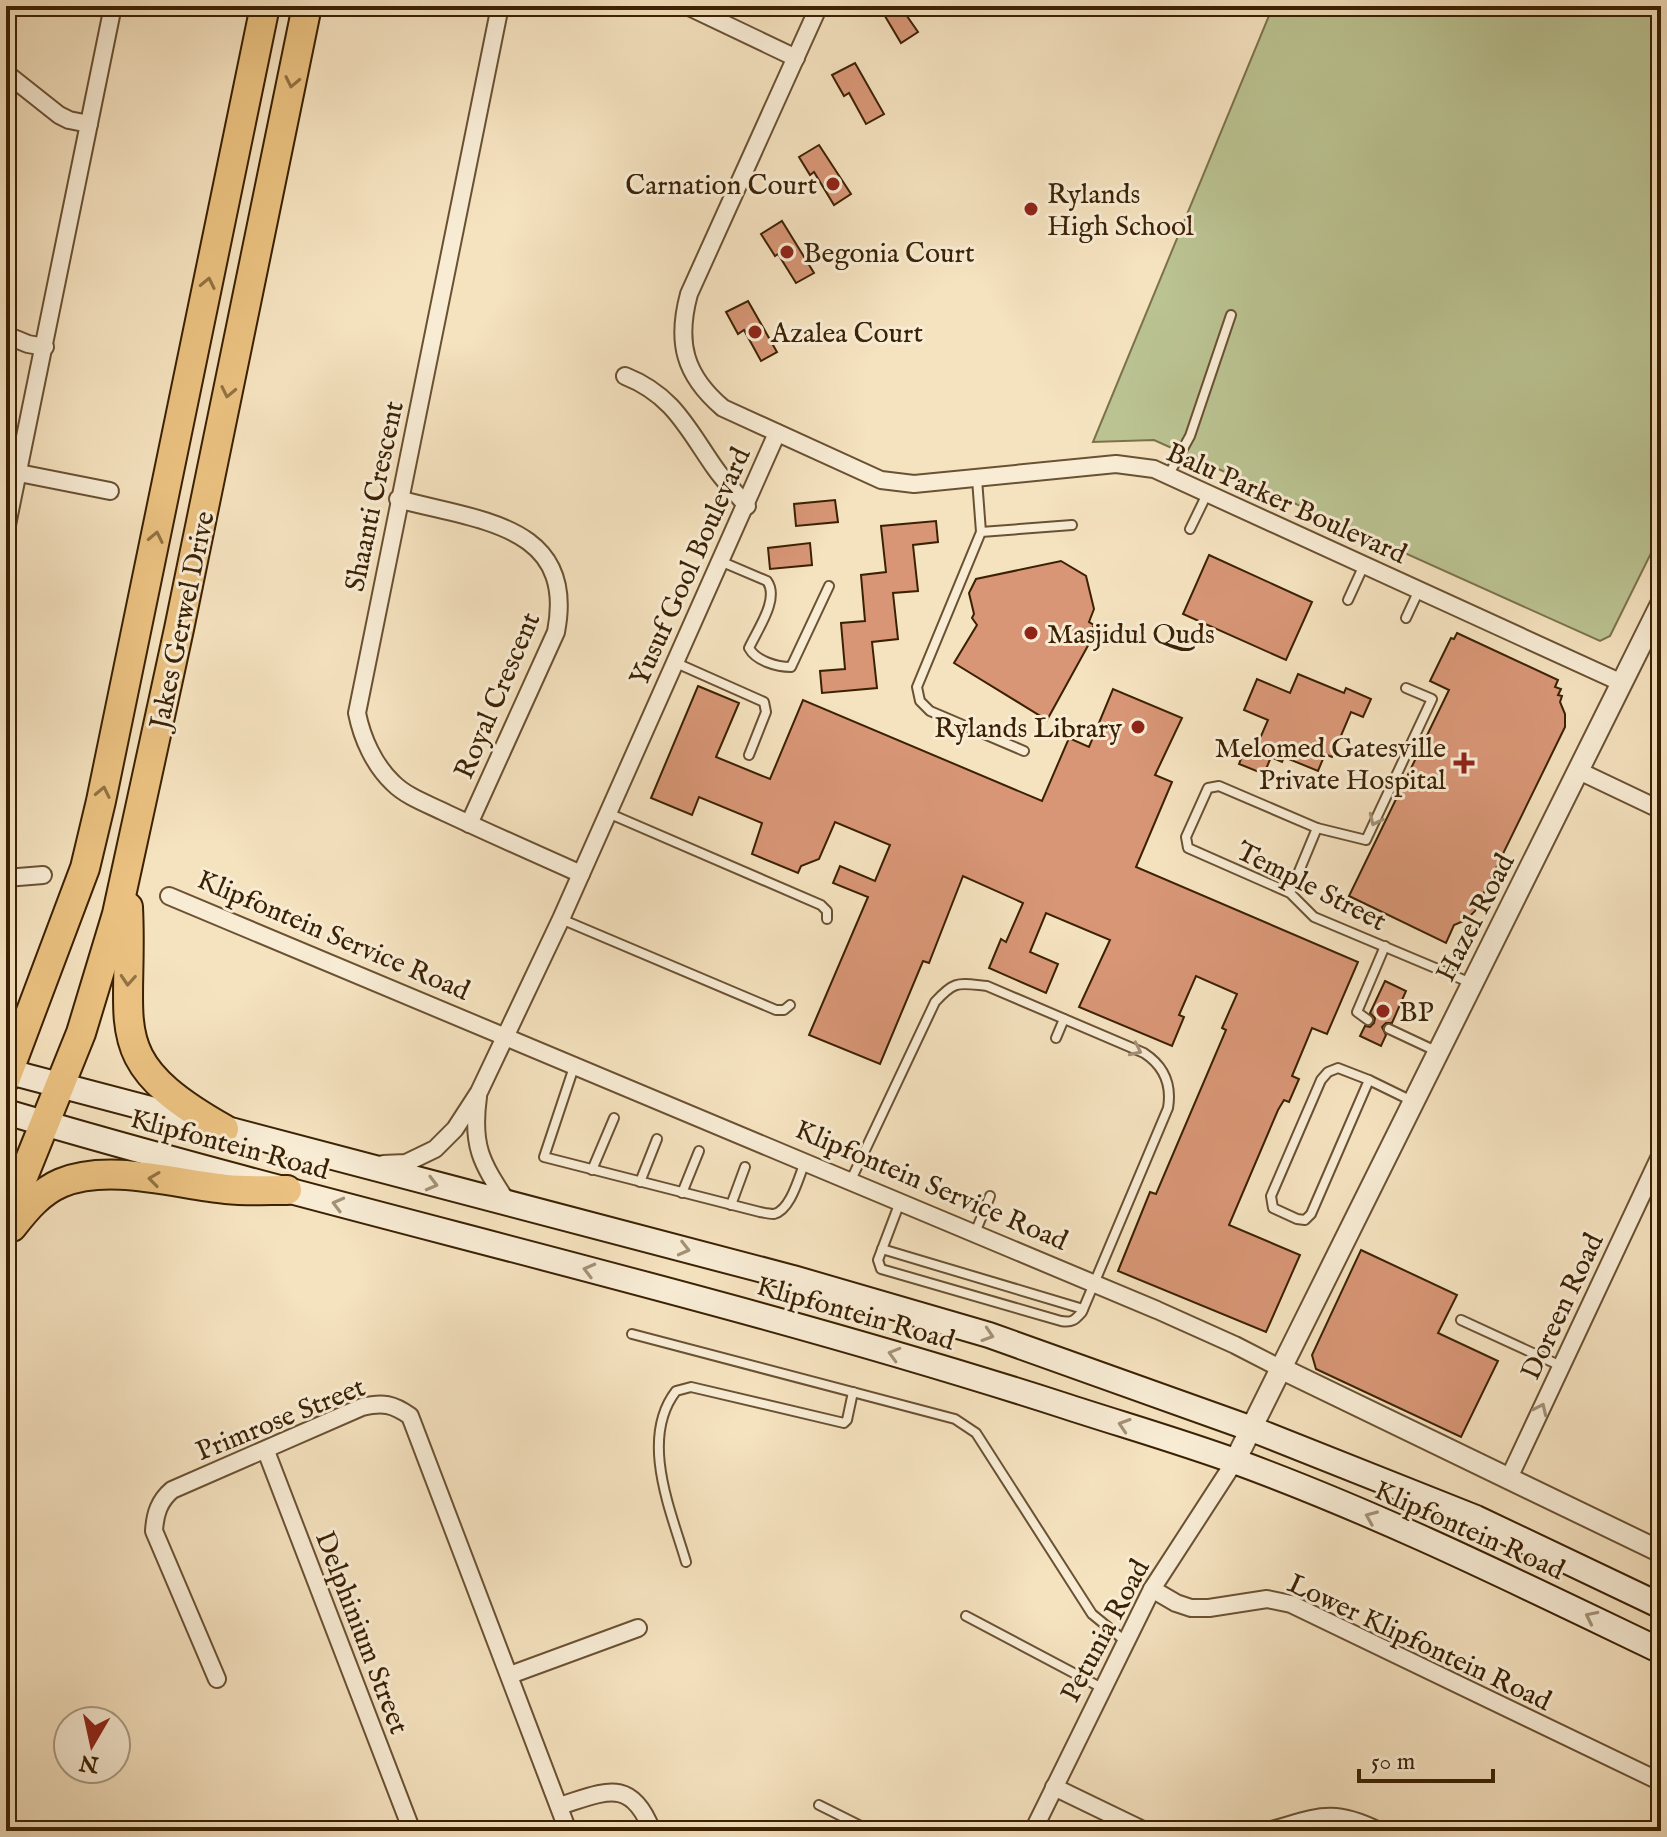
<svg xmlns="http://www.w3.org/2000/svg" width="1667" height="1837" font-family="'IM FELL English',serif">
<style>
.green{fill:#bbc392;stroke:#7b724a;stroke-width:2}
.building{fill:#d89676;stroke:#3b2103;stroke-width:2}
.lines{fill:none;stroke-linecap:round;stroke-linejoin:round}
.service-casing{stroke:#6a5132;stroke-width:12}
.minor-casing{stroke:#6a5132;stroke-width:20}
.tertiary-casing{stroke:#6a5132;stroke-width:24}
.secondary-casing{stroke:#3b2103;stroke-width:28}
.trunk-casing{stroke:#3b2103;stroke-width:32}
.service{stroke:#f8ecd5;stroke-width:8}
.minor{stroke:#f8ecd5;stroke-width:16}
.tertiary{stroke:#f8ecd5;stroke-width:20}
.secondary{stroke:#f8ecd5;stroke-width:24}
.trunk{stroke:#eac180;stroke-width:28}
.oneway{stroke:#927142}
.oneway2{stroke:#a39176}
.poi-dot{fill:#8f2418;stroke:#f8ecd5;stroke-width:3}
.labels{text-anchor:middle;stroke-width:6;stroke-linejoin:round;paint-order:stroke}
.poi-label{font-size:28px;fill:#3b2103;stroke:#f8ecd5;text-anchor:start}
.street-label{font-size:28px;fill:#3b2103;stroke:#f8ecd5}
</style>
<rect width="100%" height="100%" fill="#f5e2bf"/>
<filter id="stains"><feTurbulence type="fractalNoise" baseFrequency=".0025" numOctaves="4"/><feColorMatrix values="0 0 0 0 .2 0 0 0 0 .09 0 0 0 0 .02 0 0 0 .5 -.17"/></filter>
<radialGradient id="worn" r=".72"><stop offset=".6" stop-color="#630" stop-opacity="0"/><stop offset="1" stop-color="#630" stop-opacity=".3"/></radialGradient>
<path class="green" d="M1273,6H1661V533L1610,636L1600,641L1154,440L1093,442Z"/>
<g class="building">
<path d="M879,6H900L918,32L901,43Z"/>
<path d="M855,63L884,114L866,124L849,93L844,96L832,75Z"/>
<path d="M819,145L851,194L834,205L814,172L810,175L799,157Z"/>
<path d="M782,221L814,273L796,283L778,254L775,256L761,234Z"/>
<path d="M748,301L777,352L761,361L744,330L738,334L726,312Z"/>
<path d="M835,500L838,522L796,526L794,504Z"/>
<path d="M936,521L938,542L913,545L918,591L893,593L898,639L872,642L877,688L822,693L820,671L845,669L841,623L865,621L861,575L886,572L881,526Z"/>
<path d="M810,543L812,565L770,569L768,548Z"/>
<path d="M1209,555L1312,602L1286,660L1183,614Z"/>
<path d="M1061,561L1086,576L1094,609L1089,622L1094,625L1085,641L1090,642L1047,720L954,663L977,625L972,618L974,614L969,593L976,579Z"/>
<path d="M1457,633L1558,680L1555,687L1561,689L1558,695L1562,696L1560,702L1565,714V727L1475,911L1466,920L1454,925L1446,943L1349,896L1449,690L1430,681L1451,638L1454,639Z"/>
<path d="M1298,674L1344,693L1346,688L1371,699L1363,717L1351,712L1332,757L1325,754L1318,771L1284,757L1282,762L1271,757L1264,774L1239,764L1246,746L1255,750L1268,720L1244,710L1257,679L1290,693Z"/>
<path d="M698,686L739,703L716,757L770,779L803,700L1042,801L1069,738L1089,747L1113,689L1182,718L1155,775L1172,782L1136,867L1358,962L1327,1034L1312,1028L1292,1076L1299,1079L1289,1102L1284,1100L1278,1110L1229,1225L1300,1255L1266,1332L1118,1271L1150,1192L1156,1194L1226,1030L1222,1028L1237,994L1196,976L1179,1015L1184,1017L1172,1046L1079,1007L1110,940L1046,913L1030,952L1058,964L1046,993L989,968L1001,939L1006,942L1023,903L963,876L929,963L923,961L880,1064L809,1035L868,897L833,883L840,866L875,881L890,845L835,822L819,859L801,866L798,873L752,854L762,823L699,797L692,815L651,798Z"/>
<path d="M1385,981L1406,991L1392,1023H1386L1382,1027L1386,1035L1381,1046L1360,1036L1365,1026L1370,1027L1374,1023L1375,1018L1370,1013Z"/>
<path d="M1361,1250L1457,1295L1438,1333L1498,1361L1461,1437L1316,1369L1312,1355Z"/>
</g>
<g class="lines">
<g class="service-casing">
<g id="service">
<path d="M1169,474L1190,436L1231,315"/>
<path d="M977,479L981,532"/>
<path d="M1190,529L1207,494"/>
<path d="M720,561L767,581C780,599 757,630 749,648C756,661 777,667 791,667L829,586"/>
<path d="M1348,600L1364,565"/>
<path d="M1406,618L1419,590"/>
<path d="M674,662L764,702L766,712L749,755"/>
<path d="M1024,751L930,711L920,701L917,687L981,532L1072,525"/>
<path d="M608,813L821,905L827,911V919"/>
<path d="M1317,828L1366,840L1432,699L1406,688"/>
<path d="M1290,893L1317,828L1219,786L1208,788L1186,837L1188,848L1290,893L1314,917L1471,983"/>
<path d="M561,919L776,1010H784L790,1005"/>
<path d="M1368,1020L1357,1012L1385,946"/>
<path d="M1389,1029L1438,1052"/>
<path d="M1056,1038L1064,1019"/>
<path d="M575,1064L544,1157L760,1212C765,1213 769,1214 774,1214C791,1210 799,1176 805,1162"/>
<path d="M1338,1068L1369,1080L1311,1214L1305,1220L1297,1219L1273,1208L1271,1196L1321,1080L1328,1072Z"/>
<path d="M1369,1080L1412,1101"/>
<path d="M592,1170L614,1118"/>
<path d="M851,1180L935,1002C955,980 958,983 987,986L1144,1053C1164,1066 1172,1084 1168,1108L1082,1312C1075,1320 1072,1323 1061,1321L881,1269L878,1260L900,1202"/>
<path d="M640,1182L657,1139"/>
<path d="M682,1193L699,1151"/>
<path d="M731,1205L745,1167"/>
<path d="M975,1233L990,1196"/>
<path d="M882,1249L1083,1309"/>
<path d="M1461,1320L1561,1366"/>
<path d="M632,1334L955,1419L976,1433L1092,1614L1125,1641"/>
<path d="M686,1562C671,1511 639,1439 676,1391L691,1387L844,1423L847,1420L853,1392"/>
<path d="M966,1616L1102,1688"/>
<path d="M819,1805L871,1831"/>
</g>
</g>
<g class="minor-casing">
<g id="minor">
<path d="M500,6L357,713C362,738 374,765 393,783C407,797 428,804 446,813C491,834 536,854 581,874"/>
<path d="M687,6L796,58"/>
<path d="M819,6L689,294C676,342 684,375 723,408L881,480L914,484L1116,464L1154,469L1622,683"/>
<path d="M6,73L59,115L69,120L89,124"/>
<path d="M6,335L28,344L45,347"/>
<path d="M625,376C673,395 687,428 715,468C724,481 736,493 747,506"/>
<path d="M19,473L110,491"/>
<path d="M398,499C478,521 577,524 556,632L469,824"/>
<path d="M6,530L113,6"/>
<path d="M1579,771L1661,810"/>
<path d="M6,878L43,875"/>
<path d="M169,896L1157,1310L1235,1345L1280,1368"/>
<path d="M478,1097C471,1148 482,1163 509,1205"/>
<path d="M383,1164L406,1163L435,1149L455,1129L479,1092L561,919L777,433"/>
<path d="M266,1451L412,1831"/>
<path d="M1508,1480L1661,1154"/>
<path d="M1152,1589L1176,1603L1191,1608H1209L1267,1599L1291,1604L1661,1782"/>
<path d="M510,1675L638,1628"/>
<path d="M217,1679L154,1531C155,1514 159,1501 172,1490L362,1407C383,1402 393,1404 410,1416L568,1831"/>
<path d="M1054,1787L1145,1831"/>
<path d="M559,1806C605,1792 631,1776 652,1831"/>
<path d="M1033,1831L1152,1589L1235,1461"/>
<path d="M1268,1831C1317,1818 1330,1807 1379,1831"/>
</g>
</g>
<g class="tertiary-casing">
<g id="tertiary">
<path d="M1280,1368L1661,1552"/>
<path d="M1235,1461L1661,604"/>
</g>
</g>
<g class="secondary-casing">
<g id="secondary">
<path d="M6,1071L793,1278L989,1335L1252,1429L1476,1518L1661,1606"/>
<path d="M6,1112C356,1215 714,1293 1062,1405C1120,1424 1179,1441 1237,1462C1382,1515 1521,1584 1661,1651"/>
</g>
</g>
<g class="trunk-casing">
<g id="trunk">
<path d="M128,907C134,1029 100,1059 224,1129"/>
<path d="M6,1078L85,868L101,801L265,6"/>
<path d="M6,1219L81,1033L117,914L179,629L307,6"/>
<path d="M12,1227C26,1209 40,1192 61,1183C109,1163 176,1184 226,1189C246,1191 267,1190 287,1190"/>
</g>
</g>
<use href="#service" class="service"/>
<use href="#minor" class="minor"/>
<use href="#tertiary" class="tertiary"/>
<use href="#secondary" class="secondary"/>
<use href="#trunk" class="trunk"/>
</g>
<defs><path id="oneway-chevron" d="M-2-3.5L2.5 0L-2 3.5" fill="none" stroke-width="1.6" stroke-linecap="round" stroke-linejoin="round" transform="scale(2)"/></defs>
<g class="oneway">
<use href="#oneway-chevron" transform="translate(292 82) rotate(102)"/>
<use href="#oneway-chevron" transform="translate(208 283) rotate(-78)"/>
<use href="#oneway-chevron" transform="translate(228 392) rotate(102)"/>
<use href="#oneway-chevron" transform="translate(156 537) rotate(-78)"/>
<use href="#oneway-chevron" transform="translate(103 792) rotate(-78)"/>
<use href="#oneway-chevron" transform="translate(128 980) rotate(94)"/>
<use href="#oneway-chevron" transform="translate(154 1179) rotate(-172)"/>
</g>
<g class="oneway2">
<use href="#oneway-chevron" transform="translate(1375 820) rotate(115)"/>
<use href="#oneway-chevron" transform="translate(1136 1050) rotate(25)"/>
<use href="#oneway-chevron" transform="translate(432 1184) rotate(15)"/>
<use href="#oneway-chevron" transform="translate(338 1204) rotate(-165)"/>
<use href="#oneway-chevron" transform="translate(684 1249) rotate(14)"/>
<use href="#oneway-chevron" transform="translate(589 1270) rotate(-165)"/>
<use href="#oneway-chevron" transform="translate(988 1335) rotate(18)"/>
<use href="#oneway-chevron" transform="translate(894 1354) rotate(-164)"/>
<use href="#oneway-chevron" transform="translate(1541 1409) rotate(-65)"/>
<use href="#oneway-chevron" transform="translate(1124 1425) rotate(-162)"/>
<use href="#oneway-chevron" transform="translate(1371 1517) rotate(-157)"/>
<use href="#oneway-chevron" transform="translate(1591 1617) rotate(-154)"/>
</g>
<g class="poi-dot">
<circle cx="833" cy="184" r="8"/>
<circle cx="1031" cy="209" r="8"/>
<circle cx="787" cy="252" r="8"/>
<circle cx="755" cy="332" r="8"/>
<circle cx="1031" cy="633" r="8"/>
<circle cx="1138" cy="727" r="8"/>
<path d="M1460 751h8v8h8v8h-8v8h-8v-8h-8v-8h8z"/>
<circle cx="1383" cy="1011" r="8"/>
</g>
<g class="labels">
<g class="poi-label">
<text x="817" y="194" text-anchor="end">Carnation Court</text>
<text x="1047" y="203">Rylands<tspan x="1047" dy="32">High School</tspan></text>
<text x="803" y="262">Begonia Court</text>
<text x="771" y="342">Azalea Court</text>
<text x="1047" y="643">Masjidul Quds</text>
<text x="1122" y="737" text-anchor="end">Rylands Library</text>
<text x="1446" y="757" text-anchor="end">Melomed Gatesville<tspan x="1446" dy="32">Private Hospital</tspan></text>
<text x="1399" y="1021">BP</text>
</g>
<g class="street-label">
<text transform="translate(373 496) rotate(-78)" y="10">Shaanti Crescent</text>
<text transform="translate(1287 502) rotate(24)" y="10">Balu Parker Boulevard</text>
<text transform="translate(689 566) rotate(-66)" y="10">Yusuf Gool Boulevard</text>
<text transform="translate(181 620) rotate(-78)" y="10">Jakes Gerwel Drive</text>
<text transform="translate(496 695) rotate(-67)" y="10">Royal Crescent</text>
<text transform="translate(1312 885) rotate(27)" y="10">Temple Street</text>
<text transform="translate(1474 917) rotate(-63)" y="10">Hazel Road</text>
<text transform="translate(334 934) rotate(23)" y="10">Klipfontein Service Road</text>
<text transform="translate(230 1143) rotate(15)" y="10">Klipfontein Road</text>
<text transform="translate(932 1184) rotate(23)" y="10">Klipfontein Service Road</text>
<text transform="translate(1561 1306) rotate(-65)" y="10">Doreen Road</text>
<text transform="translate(856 1312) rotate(16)" y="10">Klipfontein Road</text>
<text transform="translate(280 1418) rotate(-22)" y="10">Primrose Street</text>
<text transform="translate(1470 1529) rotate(24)" y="10">Klipfontein Road</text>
<text transform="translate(1104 1630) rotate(-62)" y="10">Petunia Road</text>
<text transform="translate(363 1632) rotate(69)" y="10">Delphinium Street</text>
<text transform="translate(1420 1641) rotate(25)" y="10">Lower Klipfontein Road</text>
</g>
</g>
<rect width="1667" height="1837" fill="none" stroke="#f5e2bf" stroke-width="32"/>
<rect x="8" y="8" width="1651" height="1821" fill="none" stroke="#3b2103" stroke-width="4"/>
<rect x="16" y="16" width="1635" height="1805" fill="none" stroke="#3b2103" stroke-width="2"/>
<g transform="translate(92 1745) rotate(189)"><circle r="38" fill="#f8ecd5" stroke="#ac9b81" stroke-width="2"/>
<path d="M0-6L14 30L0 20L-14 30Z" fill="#8f2418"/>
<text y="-12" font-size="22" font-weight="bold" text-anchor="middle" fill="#3b2103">N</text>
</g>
<path d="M1359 1769v12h134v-12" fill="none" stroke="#3b2103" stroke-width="4"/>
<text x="1371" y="1769" font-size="24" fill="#3b2103" stroke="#f8ecd5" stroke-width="6" paint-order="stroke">50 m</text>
<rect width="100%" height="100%" filter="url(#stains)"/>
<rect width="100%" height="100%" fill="url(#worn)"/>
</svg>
